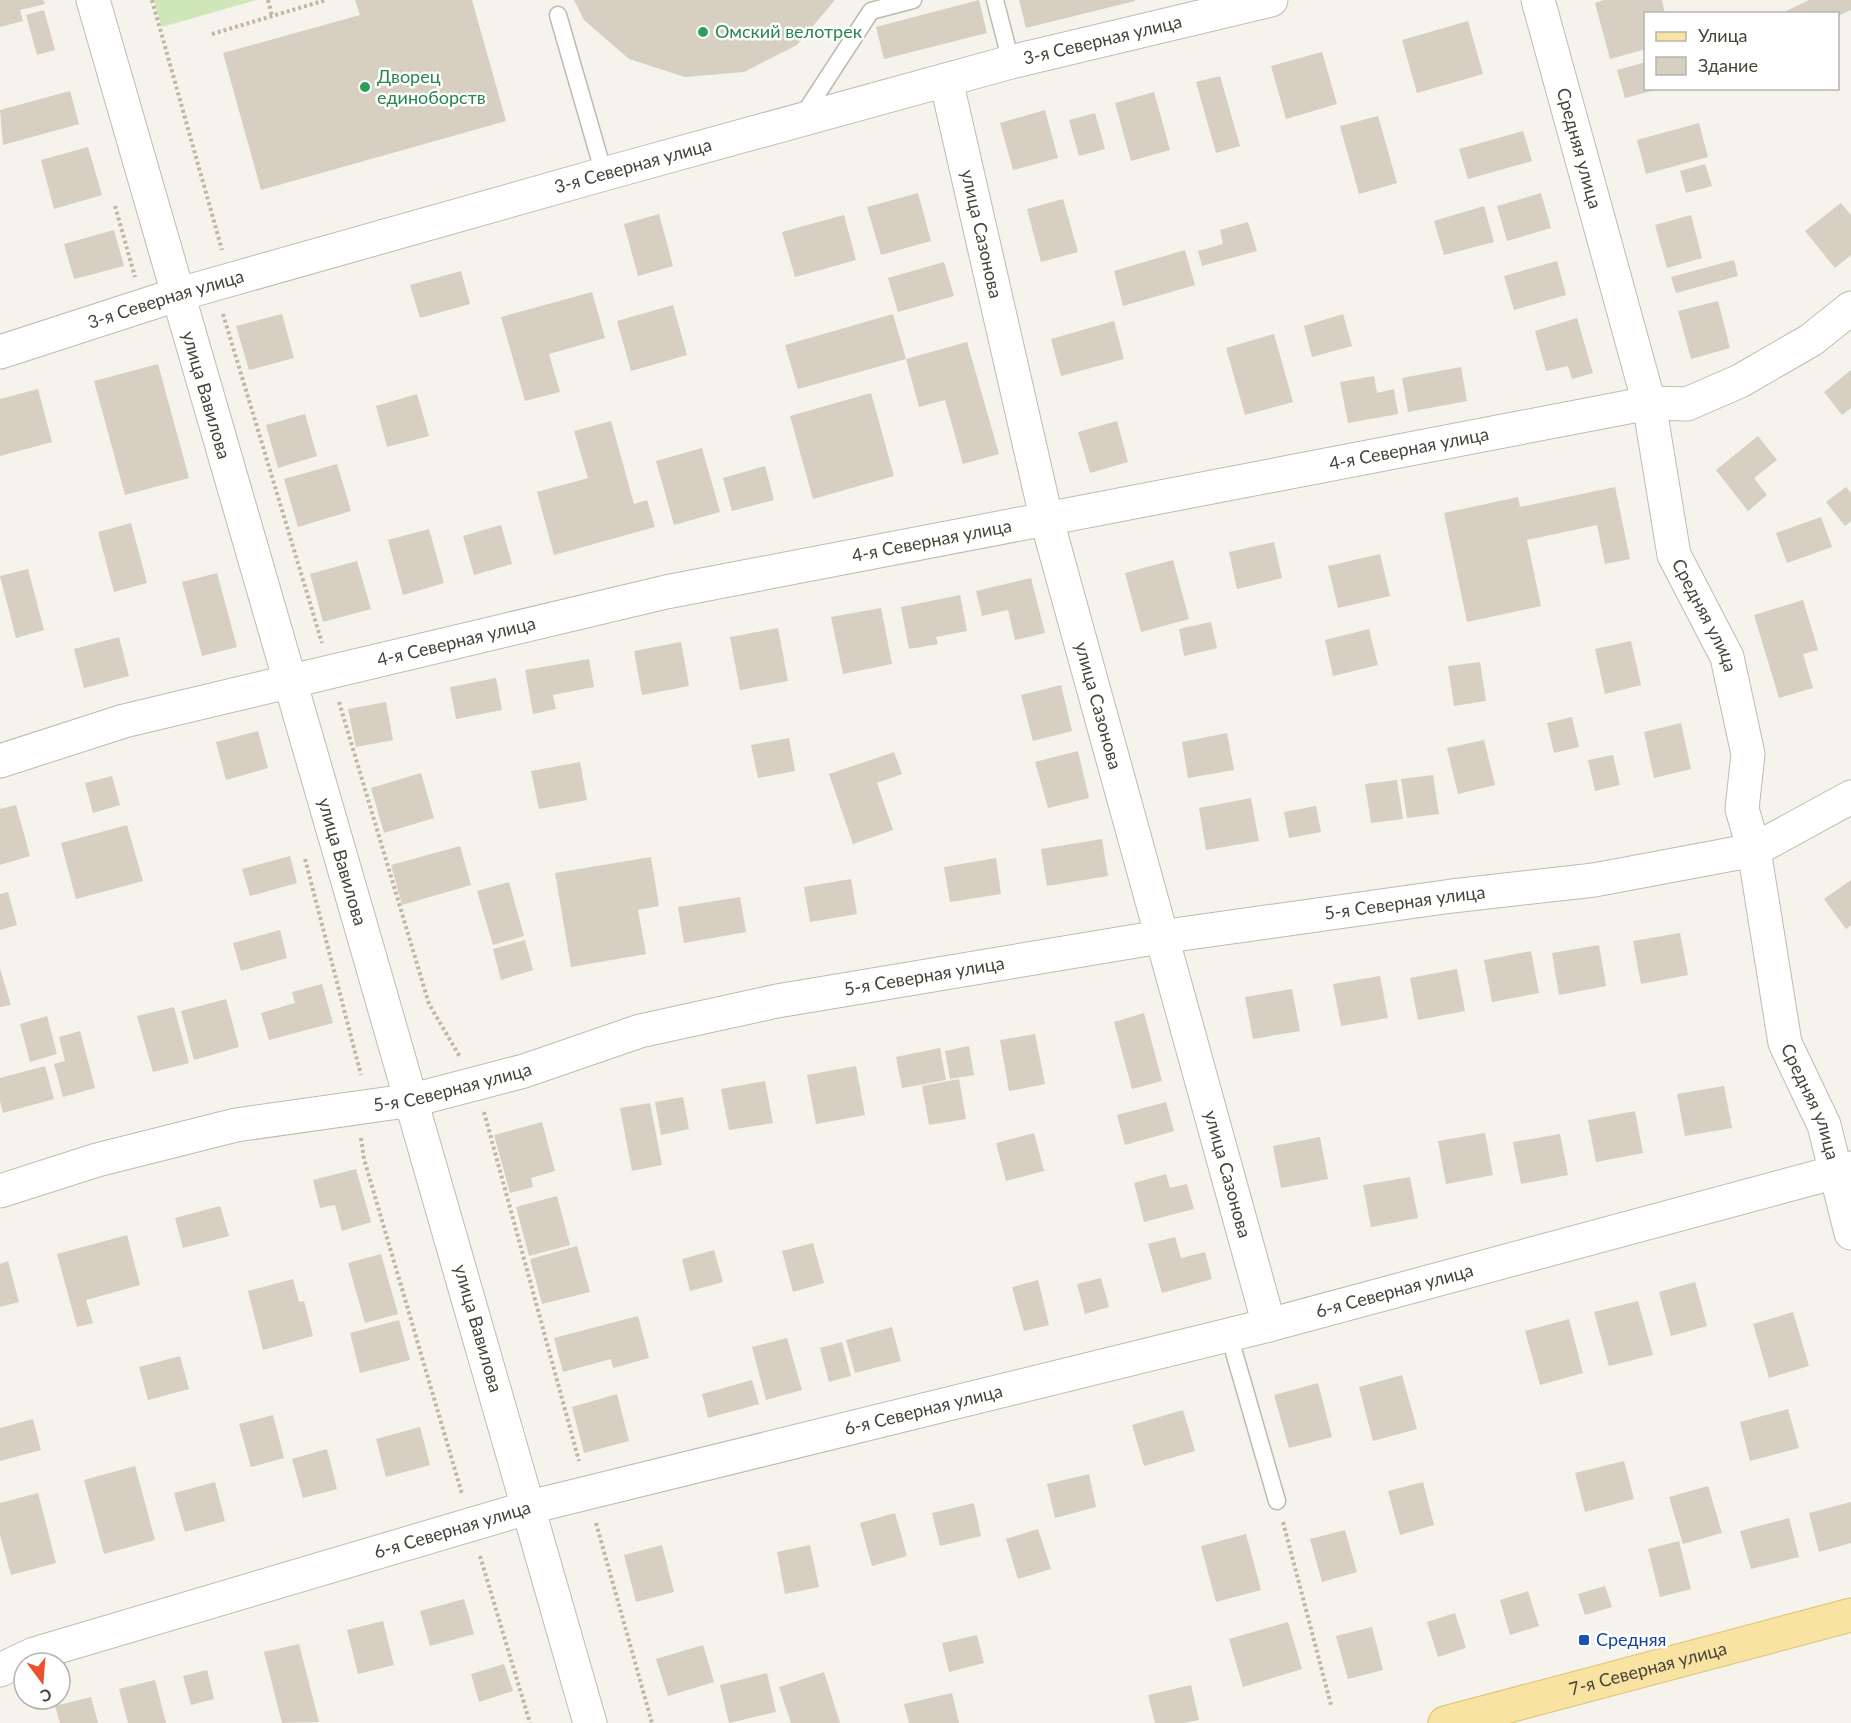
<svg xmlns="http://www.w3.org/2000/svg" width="1851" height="1723" font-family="Lato,sans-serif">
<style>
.green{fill:#cfe6b8}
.building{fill:#d6cfc2}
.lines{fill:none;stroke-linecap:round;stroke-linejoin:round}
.service-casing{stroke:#c0bbaf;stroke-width:19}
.minor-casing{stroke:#c0bbaf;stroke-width:35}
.tertiary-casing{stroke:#c0bbaf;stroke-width:35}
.primary-casing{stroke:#ddc271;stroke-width:35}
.path{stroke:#c1b7a1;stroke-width:4;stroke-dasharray:3 3;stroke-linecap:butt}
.service{stroke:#fff;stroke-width:16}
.minor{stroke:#fff;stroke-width:33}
.tertiary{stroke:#fff;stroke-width:33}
.primary{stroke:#f8e3a2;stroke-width:33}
.leisure-dot{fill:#2e9e5b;stroke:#fff;stroke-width:2}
.transit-dot{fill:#1a4fb4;stroke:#fff;stroke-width:2}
.labels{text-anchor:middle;stroke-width:5;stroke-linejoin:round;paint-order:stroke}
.leisure-label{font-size:18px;fill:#27864d;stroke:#fff;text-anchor:start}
.street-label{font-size:18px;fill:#49443a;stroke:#fff}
.transit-label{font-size:18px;fill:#164399;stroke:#fff;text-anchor:start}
</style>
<rect width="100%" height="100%" fill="#f5f3ec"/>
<path class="green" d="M154,0H256L162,27Z"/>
<g class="building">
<path d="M0,0H43L45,4L20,10L23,21L0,27Z"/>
<path d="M355,0H472L506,121L261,190L223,53L360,15Z"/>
<path d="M574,0H835L797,45L744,72L685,77L629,59L584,20Z"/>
<path d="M979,0L987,33L884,59L876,27Z"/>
<path d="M1019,0H1135V1L1026,28Z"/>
<path d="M1604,0H1662L1665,14H1646V49L1610,59L1595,3Z"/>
<path d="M1809,0H1851V10L1838,16V14H1780Z"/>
<path d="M44,10L55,50L37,55L26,15Z"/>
<path d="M1468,21L1483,74L1417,93L1402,40Z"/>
<path d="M1322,52L1337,104L1286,119L1271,66Z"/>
<path d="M1646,62V88L1659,89L1625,98L1617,70Z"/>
<path d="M1220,76L1240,146L1216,153L1196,82Z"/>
<path d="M70,91L79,124L3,145L0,110Z"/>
<path d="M1154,92L1170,150L1131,161L1115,103Z"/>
<path d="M1045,110L1058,158L1013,170L1000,123Z"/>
<path d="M1095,113L1105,149L1079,156L1069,120Z"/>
<path d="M1378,116L1397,183L1359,194L1340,126Z"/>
<path d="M1699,123L1708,157L1646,174L1637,140Z"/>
<path d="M1523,131L1532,161L1468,179L1459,149Z"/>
<path d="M88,147L102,195L54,209L41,160Z"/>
<path d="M1705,164L1712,186L1686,193L1680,171Z"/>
<path d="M918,193L931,241L881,255L867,207Z"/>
<path d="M1541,193L1551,228L1507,241L1497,206Z"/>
<path d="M1063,199L1078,252L1041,262L1027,209Z"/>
<path d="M1841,203L1851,215V255L1835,268L1805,231Z"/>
<path d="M1484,206L1494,242L1444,255L1434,221Z"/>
<path d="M659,214L673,266L638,276L624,224Z"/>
<path d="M844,215L856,260L795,277L782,232Z"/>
<path d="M1691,215L1702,258L1667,268L1655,225Z"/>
<path d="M1248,222L1257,251L1202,266L1198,251L1223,244L1220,230Z"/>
<path d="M114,230L124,266L74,279L64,244Z"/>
<path d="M1185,250L1195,285L1123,306L1114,271Z"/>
<path d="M1734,260L1738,276L1676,293L1671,277Z"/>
<path d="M1557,261L1566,295L1514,310L1504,276Z"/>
<path d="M944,262L954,296L898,312L888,278Z"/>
<path d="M461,271L470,304L420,318L410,285Z"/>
<path d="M592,292L605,338L549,354L560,392L525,401L501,317Z"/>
<path d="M1718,301L1730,348L1691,359L1678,311Z"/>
<path d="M673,305L687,355L631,371L617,321Z"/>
<path d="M282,314L294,358L249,370L236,326Z"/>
<path d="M893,314L906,359L798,389L785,345Z"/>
<path d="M1343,314L1352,346L1312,357L1304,326Z"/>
<path d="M1577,318L1593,373L1572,379L1568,366L1546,371L1535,331Z"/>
<path d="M1114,321L1124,359L1061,376L1051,339Z"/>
<path d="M1274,334L1293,402L1245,415L1226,348Z"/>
<path d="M967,342L999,454L963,464L945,400L919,407L906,359Z"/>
<path d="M158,364L189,478L125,495L94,381Z"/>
<path d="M1461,367L1467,401L1408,412L1402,378Z"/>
<path d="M1851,370V408L1842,415L1824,392Z"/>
<path d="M1374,376L1377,393L1394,389L1398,414L1348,423L1340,382Z"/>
<path d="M38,389L52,442L0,456V399Z"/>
<path d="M871,393L894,476L813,499L790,416Z"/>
<path d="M417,394L429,436L387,447L376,406Z"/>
<path d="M305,414L317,456L278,468L266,425Z"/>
<path d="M611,421L634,504L647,500L655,527L554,555L537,492L588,478L574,431Z"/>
<path d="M1117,421L1128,462L1090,473L1078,432Z"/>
<path d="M1758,436L1777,460L1754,478L1767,495L1748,511L1716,470Z"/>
<path d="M702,448L720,512L674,525L656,461Z"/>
<path d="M337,464L351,511L298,527L284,479Z"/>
<path d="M765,466L774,500L732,511L723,478Z"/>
<path d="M1615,487L1630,559L1605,564L1597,525L1527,540L1541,606L1467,622L1444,513L1518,497L1520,507Z"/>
<path d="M1846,487L1851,493V521L1845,526L1826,502Z"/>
<path d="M1821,517L1832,547L1787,563L1776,533Z"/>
<path d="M131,523L147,583L114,592L98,532Z"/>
<path d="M501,525L512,564L474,575L463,536Z"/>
<path d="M429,529L444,583L403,595L388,540Z"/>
<path d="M1274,542L1282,578L1237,589L1229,552Z"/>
<path d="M1380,554L1390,596L1338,608L1328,566Z"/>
<path d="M1173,560L1189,619L1141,632L1125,573Z"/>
<path d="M357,561L371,609L323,622L310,574Z"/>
<path d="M28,569L44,630L16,638L0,576Z"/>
<path d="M217,573L237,647L202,656L182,582Z"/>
<path d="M1031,578L1045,633L1015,640L1008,610L982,616L976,591Z"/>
<path d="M960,595L967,631L936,637L938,644L909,649L901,607Z"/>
<path d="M1803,600L1818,650L1803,654L1813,688L1779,698L1754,615Z"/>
<path d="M881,608L892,664L843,674L831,617Z"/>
<path d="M1211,622L1217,648L1184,656L1179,629Z"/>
<path d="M778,628L788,681L740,690L730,637Z"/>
<path d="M1369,629L1378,665L1333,676L1325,640Z"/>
<path d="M119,637L129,676L84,688L74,649Z"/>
<path d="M1631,641L1641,685L1605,694L1595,649Z"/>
<path d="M681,642L689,686L642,695L634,651Z"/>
<path d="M589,659L594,687L553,695L556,709L533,714L525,670Z"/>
<path d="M1480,662L1486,701L1454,706L1448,666Z"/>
<path d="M496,678L502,710L456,719L450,687Z"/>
<path d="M1061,685L1072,731L1033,741L1021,695Z"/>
<path d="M386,702L393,740L356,747L348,709Z"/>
<path d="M1572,717L1579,747L1554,753L1547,723Z"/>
<path d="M1681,723L1691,769L1654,778L1644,732Z"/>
<path d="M258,731L268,768L226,780L216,742Z"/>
<path d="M1227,733L1234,770L1188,778L1182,742Z"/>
<path d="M789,738L795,771L758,778L751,745Z"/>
<path d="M1484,740L1495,785L1458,794L1447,748Z"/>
<path d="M1078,751L1089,798L1048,808L1035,762Z"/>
<path d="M894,752L902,774L877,783L893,830L853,844L829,774Z"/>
<path d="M1613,755L1620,785L1595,791L1588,760Z"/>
<path d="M580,762L587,800L539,809L531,771Z"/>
<path d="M421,773L434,818L384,833L371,788Z"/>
<path d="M1433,775L1439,814L1407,818L1401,779Z"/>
<path d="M112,776L120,805L93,813L85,783Z"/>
<path d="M1397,780L1403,819L1371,823L1365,784Z"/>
<path d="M1251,798L1259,841L1206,850L1199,808Z"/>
<path d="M16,805L30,856L0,865V809Z"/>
<path d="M1316,806L1321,832L1289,838L1284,812Z"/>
<path d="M127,825L143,881L76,899L61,843Z"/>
<path d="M1102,839L1108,876L1047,886L1041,849Z"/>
<path d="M460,846L471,885L402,905L391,865Z"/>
<path d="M290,856L297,883L250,896L242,869Z"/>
<path d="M651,857L659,906L638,910L646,954L571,967L555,873Z"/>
<path d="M996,858L1001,894L950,902L944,867Z"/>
<path d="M851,879L857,914L810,922L804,887Z"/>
<path d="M1851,880V925L1846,929L1824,899Z"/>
<path d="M509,882L524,936L493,945L477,891Z"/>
<path d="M8,892L17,925L0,930V894Z"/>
<path d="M740,897L746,932L684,943L678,907Z"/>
<path d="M280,930L287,958L241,971L233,943Z"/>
<path d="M1680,933L1688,975L1641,984L1633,941Z"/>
<path d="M525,940L533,970L501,980L493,949Z"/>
<path d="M1599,945L1606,986L1559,995L1552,953Z"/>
<path d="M1531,951L1539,993L1492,1002L1484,960Z"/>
<path d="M0,969L11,1005L0,1007Z"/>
<path d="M1457,969L1465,1011L1418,1020L1410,978Z"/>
<path d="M1380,976L1388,1018L1341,1026L1333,984Z"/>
<path d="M322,984L333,1023L269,1040L261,1013L295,1003L292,992Z"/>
<path d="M1292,989L1300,1031L1253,1039L1245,997Z"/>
<path d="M226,999L239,1047L194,1060L181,1011Z"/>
<path d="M174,1007L189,1063L153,1072L137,1016Z"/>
<path d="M1144,1013L1162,1081L1132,1089L1114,1022Z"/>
<path d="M47,1016L57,1054L30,1062L20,1024Z"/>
<path d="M80,1031L95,1088L63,1097L54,1064L65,1061L59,1037Z"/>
<path d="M1035,1034L1045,1084L1009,1091L1000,1040Z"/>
<path d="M969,1046L974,1075L950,1079L945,1051Z"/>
<path d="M940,1048L946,1080L902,1088L896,1057Z"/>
<path d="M45,1066L54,1099L3,1113L0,1101V1078Z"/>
<path d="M856,1066L865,1115L816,1124L807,1075Z"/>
<path d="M959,1079L966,1119L929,1125L922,1086Z"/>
<path d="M765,1081L773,1123L729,1130L721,1089Z"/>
<path d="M1724,1086L1732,1128L1685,1136L1677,1094Z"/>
<path d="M683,1097L689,1129L661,1135L655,1102Z"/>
<path d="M1166,1102L1174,1131L1125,1145L1117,1115Z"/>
<path d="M650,1103L662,1165L632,1171L620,1108Z"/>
<path d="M1635,1111L1643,1153L1596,1162L1588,1120Z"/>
<path d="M542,1122L555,1171L531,1178L533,1187L510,1193L494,1135Z"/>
<path d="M1034,1133L1044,1171L1006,1181L996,1143Z"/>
<path d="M1485,1133L1493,1175L1446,1184L1438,1141Z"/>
<path d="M1560,1134L1568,1175L1521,1184L1513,1142Z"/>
<path d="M1320,1137L1328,1179L1281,1188L1273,1146Z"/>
<path d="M356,1169L371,1222L342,1231L335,1205L320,1208L313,1180Z"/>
<path d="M1166,1174L1170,1188L1187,1184L1194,1209L1144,1222L1134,1183Z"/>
<path d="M1410,1177L1418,1218L1371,1227L1363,1185Z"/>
<path d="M557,1196L570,1245L529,1256L516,1207Z"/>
<path d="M220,1206L229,1236L183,1248L175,1218Z"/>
<path d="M127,1235L140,1285L86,1300L93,1323L77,1327L57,1254Z"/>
<path d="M1175,1237L1181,1258L1205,1252L1212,1279L1162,1293L1148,1244Z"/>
<path d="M813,1243L824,1283L793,1292L782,1251Z"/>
<path d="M577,1246L590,1292L542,1304L530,1259Z"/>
<path d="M714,1250L723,1282L690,1291L682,1259Z"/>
<path d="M381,1254L398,1314L365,1323L348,1263Z"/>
<path d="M8,1261L19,1302L0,1307V1264Z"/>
<path d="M1101,1278L1109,1307L1085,1314L1077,1284Z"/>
<path d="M293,1279L299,1302L304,1301L313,1336L263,1350L248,1291Z"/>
<path d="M1038,1280L1049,1325L1024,1331L1012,1287Z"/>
<path d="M1695,1282L1707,1326L1671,1336L1659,1292Z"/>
<path d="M1638,1301L1653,1355L1609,1366L1594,1312Z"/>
<path d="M1793,1312L1809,1366L1769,1378L1753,1324Z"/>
<path d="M638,1316L649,1358L613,1368L611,1359L563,1372L554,1338Z"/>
<path d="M1569,1319L1583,1373L1540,1385L1525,1331Z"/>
<path d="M399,1320L410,1360L360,1373L350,1333Z"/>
<path d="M892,1327L901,1361L855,1373L846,1340Z"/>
<path d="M787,1338L802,1390L766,1400L752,1347Z"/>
<path d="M842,1342L851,1376L829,1382L820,1348Z"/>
<path d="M180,1356L189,1389L148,1400L139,1367Z"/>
<path d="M1402,1375L1417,1429L1373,1441L1359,1387Z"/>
<path d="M752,1380L759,1404L708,1418L702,1394Z"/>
<path d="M1318,1383L1332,1437L1289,1448L1274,1395Z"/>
<path d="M617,1394L629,1441L584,1453L572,1407Z"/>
<path d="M1788,1409L1799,1448L1750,1461L1740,1422Z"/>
<path d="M1183,1410L1195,1451L1144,1466L1132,1425Z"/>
<path d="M273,1415L284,1458L251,1467L239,1424Z"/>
<path d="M33,1419L41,1450L0,1461V1428Z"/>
<path d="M420,1427L430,1465L386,1477L376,1439Z"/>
<path d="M327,1449L337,1489L303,1498L292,1459Z"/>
<path d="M1624,1461L1634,1499L1585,1512L1575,1473Z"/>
<path d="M135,1466L155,1540L104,1554L84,1480Z"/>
<path d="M1089,1474L1096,1507L1055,1518L1047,1484Z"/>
<path d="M215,1482L225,1521L185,1532L174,1493Z"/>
<path d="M1423,1482L1434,1525L1400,1535L1388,1491Z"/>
<path d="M1708,1486L1722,1533L1683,1544L1669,1497Z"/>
<path d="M38,1493L56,1563L11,1575L0,1535V1503Z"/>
<path d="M1851,1502V1543L1819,1552L1809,1513Z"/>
<path d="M974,1503L981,1536L940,1546L932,1513Z"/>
<path d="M895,1513L907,1556L872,1566L860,1523Z"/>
<path d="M1789,1518L1799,1557L1751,1569L1740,1531Z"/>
<path d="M1038,1529L1051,1569L1018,1579L1006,1539Z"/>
<path d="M1345,1530L1357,1572L1322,1582L1310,1539Z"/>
<path d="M1246,1534L1261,1590L1216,1602L1201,1546Z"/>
<path d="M1679,1541L1691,1589L1660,1597L1648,1549Z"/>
<path d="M662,1545L674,1592L636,1602L624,1555Z"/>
<path d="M810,1545L819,1587L785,1594L777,1552Z"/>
<path d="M1605,1586L1612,1607L1585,1615L1578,1594Z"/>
<path d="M1528,1591L1539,1626L1510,1635L1500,1600Z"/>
<path d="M464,1599L474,1634L430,1646L420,1611Z"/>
<path d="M1455,1613L1466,1648L1438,1657L1427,1622Z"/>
<path d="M383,1621L394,1665L358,1674L347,1630Z"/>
<path d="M1288,1622L1302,1669L1243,1687L1229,1639Z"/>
<path d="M1372,1627L1383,1670L1348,1679L1336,1636Z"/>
<path d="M977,1635L984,1663L949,1672L942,1643Z"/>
<path d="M299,1644L319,1722L282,1723L264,1652Z"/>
<path d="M703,1645L714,1682L668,1696L656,1659Z"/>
<path d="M504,1664L513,1691L479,1702L471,1674Z"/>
<path d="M207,1670L214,1699L191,1705L183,1676Z"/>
<path d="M824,1672L840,1723H791L779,1687Z"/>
<path d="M767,1673L776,1712L729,1723L720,1685Z"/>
<path d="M155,1680L166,1723H128L119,1689Z"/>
<path d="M1191,1685L1199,1720L1184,1723H1155L1148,1695Z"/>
<path d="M952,1693L959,1723H909L904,1704Z"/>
<path d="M91,1697L98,1723H60L55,1706Z"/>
</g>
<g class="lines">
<g class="service-casing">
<g id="service">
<path d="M995,0L1011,62"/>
<path d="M558,15L604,174"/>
<path d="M802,117L871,11L913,0"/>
<path d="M1229,1335L1277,1501"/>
</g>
</g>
<g class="minor-casing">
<g id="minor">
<path id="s1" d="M1538,0L1649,403L1674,555L1727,657L1748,754L1742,809L1754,850L1785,1043L1824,1125L1851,1233"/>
<path id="s2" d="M946,80L1046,517L1269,1325"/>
<path id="s3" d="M0,352L176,295L604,174L1011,62L1271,0"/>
<path id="s4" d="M0,761L124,721L666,592L1649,403L1687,404L1740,381L1811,340L1851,308"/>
<path id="s5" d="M0,1191L97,1160L236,1125L413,1100L524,1071L640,1031L777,1001L1160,937L1452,896L1594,880L1754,850L1851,797"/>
<path id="s6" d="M0,1670L34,1654L530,1507L1269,1325L1851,1168"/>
</g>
</g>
<g class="tertiary-casing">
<g id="tertiary">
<path id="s7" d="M93,0C255,576 429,1147 590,1723"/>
</g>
</g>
<g class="primary-casing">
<g id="primary">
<path id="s8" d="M1445,1723L1851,1615"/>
</g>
</g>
<g class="path">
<path d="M152,0L222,250"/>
<path d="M268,0L272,16"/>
<path d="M212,34L326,0"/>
<path d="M115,206L135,277"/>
<path d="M223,314L322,643"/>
<path d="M339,702L429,1004L460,1057"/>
<path d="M305,859L361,1075"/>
<path d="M484,1112L579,1461"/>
<path d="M361,1138L364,1159L462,1494"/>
<path d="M1283,1522L1331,1705"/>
<path d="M596,1523L652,1723"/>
<path d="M480,1556L530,1723"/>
</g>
<use href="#service" class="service"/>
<use href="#minor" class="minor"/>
<use href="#tertiary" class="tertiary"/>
<use href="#primary" class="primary"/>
</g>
<g class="leisure-dot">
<circle cx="703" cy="32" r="6"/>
<circle cx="365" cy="87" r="6"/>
</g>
<rect class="transit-dot" x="1578" y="1634" width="12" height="12" rx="3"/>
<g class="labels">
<g class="leisure-label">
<text x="715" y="38">Омский велотрек</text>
<text x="377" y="83">Дворец<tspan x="377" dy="21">единоборств</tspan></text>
</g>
<g class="street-label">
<text dy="6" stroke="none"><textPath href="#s3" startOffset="1146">3-я Северная улица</textPath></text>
<text dy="6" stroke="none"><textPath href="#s1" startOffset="154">Средняя улица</textPath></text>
<text dy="6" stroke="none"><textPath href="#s3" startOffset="660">3-я Северная улица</textPath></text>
<text dy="6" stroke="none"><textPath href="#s2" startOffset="158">улица Сазонова</textPath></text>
<text dy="6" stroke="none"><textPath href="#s3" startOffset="174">3-я Северная улица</textPath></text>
<text dy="6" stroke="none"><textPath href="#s7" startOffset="411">улица Вавилова</textPath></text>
<text dy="6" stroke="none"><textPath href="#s4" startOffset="1444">4-я Северная улица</textPath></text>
<text dy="6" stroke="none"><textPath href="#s4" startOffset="958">4-я Северная улица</textPath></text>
<text dy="6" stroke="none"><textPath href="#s1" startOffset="640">Средняя улица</textPath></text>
<text dy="6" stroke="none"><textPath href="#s4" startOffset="472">4-я Северная улица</textPath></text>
<text dy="6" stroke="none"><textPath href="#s2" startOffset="644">улица Сазонова</textPath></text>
<text dy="6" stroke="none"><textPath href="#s7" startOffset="897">улица Вавилова</textPath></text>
<text dy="6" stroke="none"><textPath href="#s5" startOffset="1437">5-я Северная улица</textPath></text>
<text dy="6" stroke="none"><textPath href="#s5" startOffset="951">5-я Северная улица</textPath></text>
<text dy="6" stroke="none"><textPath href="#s5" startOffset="465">5-я Северная улица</textPath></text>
<text dy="6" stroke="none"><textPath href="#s1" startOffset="1144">Средняя улица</textPath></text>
<text dy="6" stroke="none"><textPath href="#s2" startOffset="1130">улица Сазонова</textPath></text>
<text dy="6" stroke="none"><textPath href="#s6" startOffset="1446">6-я Северная улица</textPath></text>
<text dy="6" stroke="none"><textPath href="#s7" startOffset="1383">улица Вавилова</textPath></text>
<text dy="6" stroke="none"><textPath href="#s6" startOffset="960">6-я Северная улица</textPath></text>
<text dy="6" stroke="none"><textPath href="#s6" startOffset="474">6-я Северная улица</textPath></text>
<text dy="6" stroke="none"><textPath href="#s8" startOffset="210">7-я Северная улица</textPath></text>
</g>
<g class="transit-label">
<text x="1596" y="1646">Средняя</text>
</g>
</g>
<rect x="1644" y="12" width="195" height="78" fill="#ffffff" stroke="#b6b4b0" stroke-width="1.5"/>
<rect x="1656" y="32" width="30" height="9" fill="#f8e3a2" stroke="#b6b4b0" stroke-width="1.5"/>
<text x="1698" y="42" font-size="18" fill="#49443a">Улица</text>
<rect x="1656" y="57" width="30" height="18" fill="#d6cfc2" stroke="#b6b4b0" stroke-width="1.5"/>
<text x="1698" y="72" font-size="18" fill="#49443a">Здание</text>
<g transform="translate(42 1681) rotate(164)"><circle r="28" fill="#ffffff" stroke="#b6b4b0" stroke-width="1.5"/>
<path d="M0-4.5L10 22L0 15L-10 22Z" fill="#ed512b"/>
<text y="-9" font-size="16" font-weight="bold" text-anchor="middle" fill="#49443a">С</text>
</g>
</svg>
